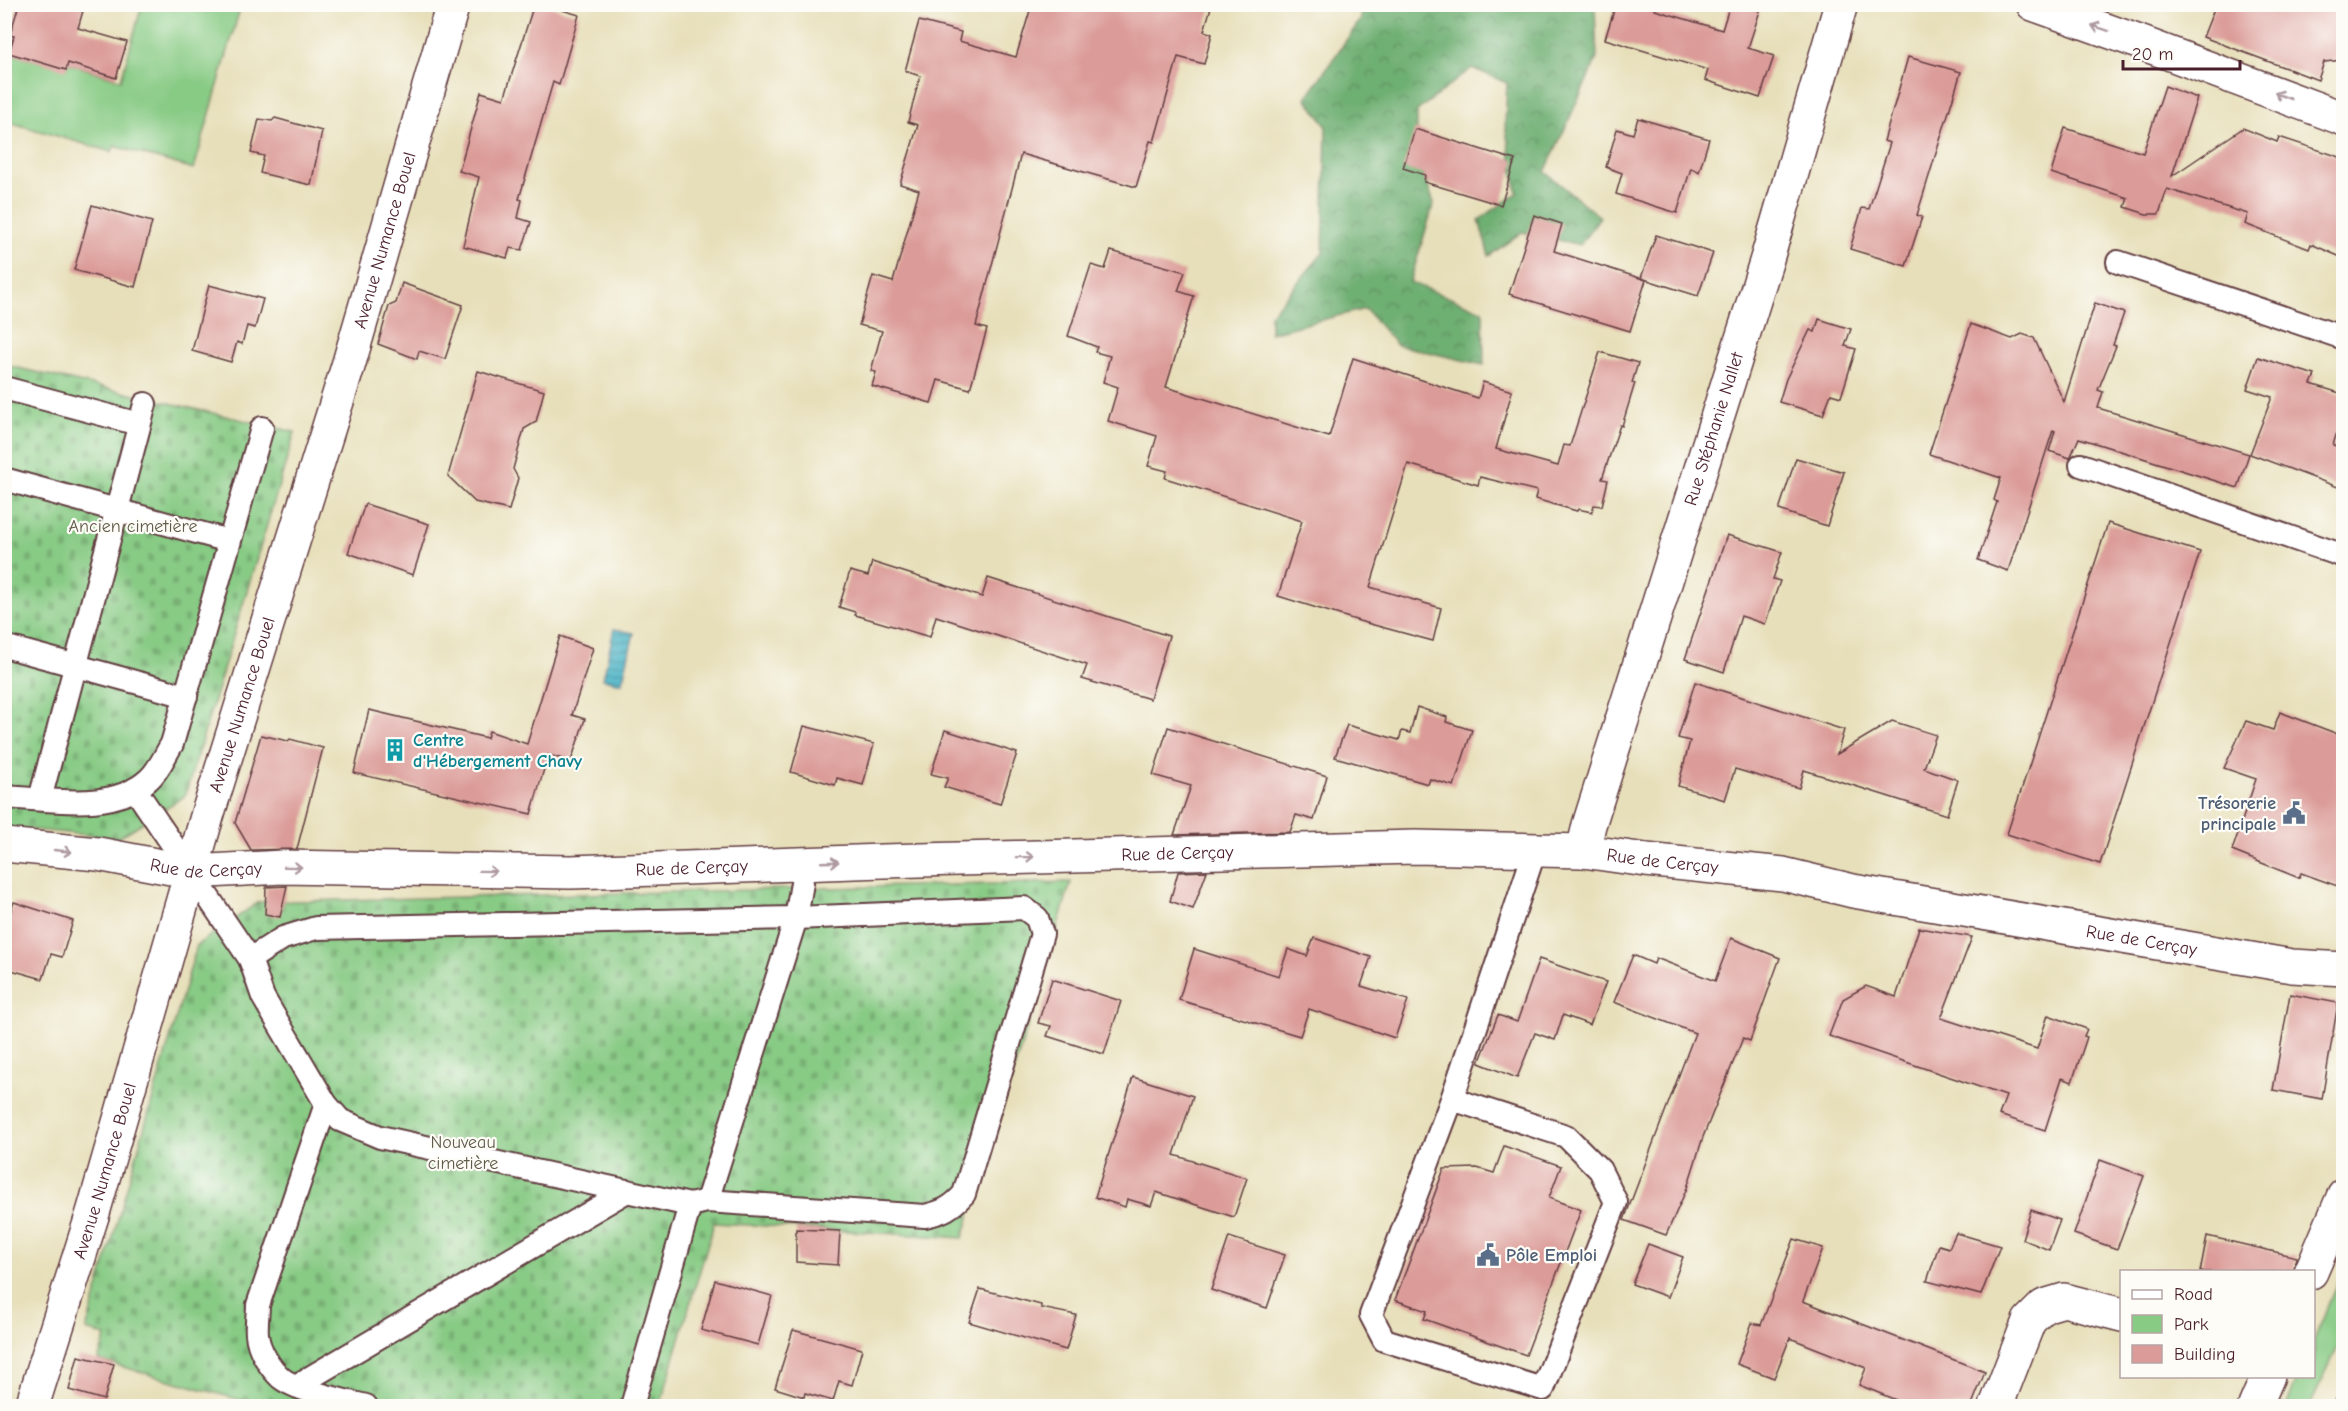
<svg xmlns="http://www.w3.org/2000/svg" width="2348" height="1411" font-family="'Comic Neue',sans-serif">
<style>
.green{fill:#88cb85;stroke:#697558;stroke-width:1.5}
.forest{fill:url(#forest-crowns);stroke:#5c674e;stroke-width:1.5}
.cemetery{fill:url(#cemetery-stones);stroke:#697558;stroke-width:1.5}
.water{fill:url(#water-rules);stroke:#4a6978;stroke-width:1.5}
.building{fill:#db9b98}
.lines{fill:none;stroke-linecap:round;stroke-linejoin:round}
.service-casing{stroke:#623c40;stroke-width:26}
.minor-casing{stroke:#623c40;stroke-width:36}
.tertiary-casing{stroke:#623c40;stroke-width:36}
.service{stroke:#fff;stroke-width:22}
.minor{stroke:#fff;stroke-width:33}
.tertiary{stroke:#fff;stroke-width:33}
.rail-casing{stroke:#4a1f2b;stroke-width:7}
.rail{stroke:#fdfcf7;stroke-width:4.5;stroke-dasharray:14;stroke-linecap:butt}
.oneway{stroke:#ae9aa0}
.labels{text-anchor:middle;stroke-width:4.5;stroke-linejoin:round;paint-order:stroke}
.street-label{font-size:18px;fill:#4a1f2b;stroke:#fdfcf7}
.park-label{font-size:18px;fill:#605b4a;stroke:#fdfcf7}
.culture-label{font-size:18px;font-weight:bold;fill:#0d838f;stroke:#fdfcf7;text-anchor:start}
.service-label{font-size:18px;font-weight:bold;fill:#4e5e75;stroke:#fdfcf7;text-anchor:end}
</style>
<defs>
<pattern id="forest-crowns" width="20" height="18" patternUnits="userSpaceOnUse" patternTransform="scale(1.5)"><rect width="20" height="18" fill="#6eaf72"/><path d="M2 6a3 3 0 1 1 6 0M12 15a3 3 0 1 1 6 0" fill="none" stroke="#5c8e5e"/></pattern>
<pattern id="cemetery-stones" width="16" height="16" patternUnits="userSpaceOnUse" patternTransform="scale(1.5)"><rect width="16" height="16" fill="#88cb85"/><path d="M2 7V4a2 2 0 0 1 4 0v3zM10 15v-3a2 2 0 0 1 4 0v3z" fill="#77ae73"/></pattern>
<pattern id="water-rules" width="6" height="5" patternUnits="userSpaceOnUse" patternTransform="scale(1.5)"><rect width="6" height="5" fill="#49b3c6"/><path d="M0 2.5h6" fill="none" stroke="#3f91a1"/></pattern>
</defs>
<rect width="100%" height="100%" fill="#fdfcf7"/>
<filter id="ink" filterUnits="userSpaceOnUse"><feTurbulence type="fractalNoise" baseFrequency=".0167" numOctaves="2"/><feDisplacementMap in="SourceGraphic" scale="12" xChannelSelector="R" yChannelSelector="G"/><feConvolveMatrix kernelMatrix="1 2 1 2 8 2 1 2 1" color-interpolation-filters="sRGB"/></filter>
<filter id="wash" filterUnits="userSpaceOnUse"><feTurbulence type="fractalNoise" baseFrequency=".008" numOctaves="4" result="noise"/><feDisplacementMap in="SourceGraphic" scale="24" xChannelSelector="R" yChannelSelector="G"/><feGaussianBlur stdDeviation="1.35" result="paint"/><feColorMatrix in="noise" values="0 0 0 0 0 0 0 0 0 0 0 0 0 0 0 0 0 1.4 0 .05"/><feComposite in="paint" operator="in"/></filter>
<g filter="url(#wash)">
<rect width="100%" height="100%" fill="#e7dfba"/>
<g class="green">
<path d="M142,5H241L194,169L114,146L112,152L5,121L4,64L9,53L66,69L68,63L121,80Z"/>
<path d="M2343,1268V1336L2310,1406H2286L2298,1377L2314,1376V1340Z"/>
</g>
<path class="forest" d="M1362,5H1595L1597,58L1545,172L1600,217L1580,245L1522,232L1489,256L1479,220L1517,193L1505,125L1507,83L1472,68L1417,111V157L1434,203L1410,282L1483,311L1484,365L1397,345L1365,309L1270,333V315L1323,253L1326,125L1306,98L1361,19Z"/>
<g class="cemetery">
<path d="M5,365L295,432L185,796L118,838L5,827Z"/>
<path d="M1071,882L963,1238L714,1223L660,1406H262L98,1360L106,1336L86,1330L197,945L259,902Z"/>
</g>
<path class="water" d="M614,629L634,633L622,683L603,679Z"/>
<g id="blocks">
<g class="building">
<path d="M19,4H85L78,28L127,42L116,78L68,63L66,70L9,53L14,36L10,35Z"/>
<path d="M534,4H542L579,15L559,85L553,82L519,199L522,200L518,218L531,222L522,250L510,248L507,258L463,246L479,177L459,171L481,92L504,99Z"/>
<path d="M1032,4H1212L1204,31L1212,34L1204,64L1178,57L1154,142L1150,141L1136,187L1021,154L976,326L987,329L970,389L938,380L931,403L872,386L876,372L871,371L882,331L859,325L873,276L893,282L919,190L900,184L918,125L908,122L920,76L905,71L919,21L961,32L959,41L1016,57Z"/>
<path d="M1616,4H1656L1655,10L1722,30L1730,4H1741L1760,11L1748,48L1774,56L1760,98L1705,80L1708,70L1605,39Z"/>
<path d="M2216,4H2343V60L2324,62L2318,80L2203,37Z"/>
<path d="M1908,57L1961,72L1917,215L1922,217L1906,266L1850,249L1862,208L1869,209L1890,143L1884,141Z"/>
<path d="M2165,86L2197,98L2172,176L2243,128L2277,142L2279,137L2343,158V258L2311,244L2309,249L2245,224L2248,214L2167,189L2159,214H2146L2125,207L2128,198L2051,173L2065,128L2143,153Z"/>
<path d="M275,118L322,131L311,185L260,173L264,156L251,153L259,119L272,121Z"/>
<path d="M1638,118L1709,139L1699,172L1691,168L1677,213L1616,194L1622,173L1606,167L1617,129L1633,134Z"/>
<path d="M1415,129L1515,160L1501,205L1424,182L1425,175L1403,168Z"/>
<path d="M92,205L152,222L135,287L74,270Z"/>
<path d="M1534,215L1562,224L1554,251L1646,280L1630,331L1509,294Z"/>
<path d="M1656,235L1713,253L1698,296L1641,278Z"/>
<path d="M1111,251L1185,272L1178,291L1194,296L1166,387L1329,437L1353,358L1478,398L1483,382L1512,391L1496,449L1558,466L1564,445L1570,446L1600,352L1638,363L1632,383H1635L1622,426L1620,425L1602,479L1608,480L1602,506L1594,505L1592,512L1578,509L1577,511L1535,499L1537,491L1480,477L1478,485L1408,464L1370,587L1441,608L1433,641L1359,621L1278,596L1302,521L1165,478L1167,471L1148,466L1157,436L1108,421L1118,387L1103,382L1110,356L1095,352L1097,347L1068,336L1091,265L1105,269Z"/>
<path d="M402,283L463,305L445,359L419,351L417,359L378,344L389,306L396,303Z"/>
<path d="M209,285L263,299L255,328L247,326L242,344L237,342L231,362L192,351Z"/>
<path d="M2095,303L2124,313L2113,345L2116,346L2098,390L2103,392L2098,408L2249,454L2238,488L2079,438L2070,458L2049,451L2055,431L2053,430L2008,571L1978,560L1997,502L1994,500L2001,478L1929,454L1971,324L2012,339L2022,334L2034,338L2064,402Z"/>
<path d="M1819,319L1851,329L1845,346L1856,349L1841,397L1831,394L1823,415L1779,402L1786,379L1810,330L1815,332Z"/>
<path d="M2258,357L2315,375L2311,384L2343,394V413L2333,445L2343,448V489L2250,454L2272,397L2247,389Z"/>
<path d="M478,371L544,391L536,422L524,429L513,469L518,478L509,510L475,502L448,476Z"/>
<path d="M1796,458L1844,472L1827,526L1779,510Z"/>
<path d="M365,504L429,524L413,575L348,553Z"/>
<path d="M2108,523L2200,552L2100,864L2007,834Z"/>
<path d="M1727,535L1782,552L1773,579L1780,581L1765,624L1741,616L1724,672L1685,659Z"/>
<path d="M872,562L982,597L988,578L1169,636L1150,699L1082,679L1087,665L936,616L930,637L855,615V612L839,607L850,571L868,576Z"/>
<path d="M560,636L593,648L572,715L585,719L571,761L548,755L531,814L354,773L369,710L487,738L489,731L527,744Z"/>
<path d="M1695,682L1844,730L1837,754L1892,721L1936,735L1924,768L1958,780L1947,815L1804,770L1799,788L1735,769L1725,800L1678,786L1690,741L1678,738Z"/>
<path d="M1417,707L1447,717L1446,722L1472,730L1454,786L1430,779L1428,784L1335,757L1347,725L1399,740L1402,731L1410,733Z"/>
<path d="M2280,712L2343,736V888L2301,873L2299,878L2232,851L2256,779L2224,768L2246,721L2273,730Z"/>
<path d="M804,726L874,744L863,785L837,778L835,785L791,772Z"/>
<path d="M1168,727L1327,776L1314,820L1296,815L1290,832L1174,835L1191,786L1153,775Z"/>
<path d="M945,730L1017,753L1000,804L944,787L948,778L931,774Z"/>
<path d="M261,735L288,741L290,739L323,748L297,849L251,850L235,823Z"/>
<path d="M1207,871L1193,909L1170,901L1178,872Z"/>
<path d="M287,886L280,917L265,914L266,887Z"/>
<path d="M14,902L73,921L62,957L51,954L43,979L4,968V930Z"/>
<path d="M1919,928L1972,937L1941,1018L2037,1049L2048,1015L2087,1029L2084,1036L2087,1037L2072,1082L2062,1078L2045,1130L1999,1115L2006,1096L1829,1036L1843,999L1866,986L1896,997Z"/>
<path d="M1314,938L1371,957L1361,986L1408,1000L1395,1038L1309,1009L1300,1036L1179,1000L1194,949L1279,976L1288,949L1307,956Z"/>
<path d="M1731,938L1780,958L1750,1041L1743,1038L1703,1137L1687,1188L1666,1235L1624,1220L1695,1033L1614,1002L1633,955L1654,964L1656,958L1715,981Z"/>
<path d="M1539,959L1606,982L1590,1025L1563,1015L1555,1040L1535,1033L1517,1078L1479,1063L1498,1015L1517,1022Z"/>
<path d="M1052,979L1121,1001L1104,1054L1047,1036L1051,1026L1038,1023Z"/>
<path d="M2290,994L2338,1003L2322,1099L2273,1090Z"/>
<path d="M1133,1077L1193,1096L1174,1155L1247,1178L1234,1217L1156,1192L1151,1206L1127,1199L1125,1207L1095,1197Z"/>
<path d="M1504,1146L1561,1166L1549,1198L1581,1210L1526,1355L1424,1319L1427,1311L1395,1300L1444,1169L1477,1168L1494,1173Z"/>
<path d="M2100,1160L2144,1176L2117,1249L2074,1234Z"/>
<path d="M2031,1210L2060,1220L2049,1250L2022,1239Z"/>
<path d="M796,1229L840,1231L838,1265L796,1262Z"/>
<path d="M1956,1233L2000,1246L1981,1295L1927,1281L1939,1245L1949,1248Z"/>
<path d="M2207,1236L2297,1257L2293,1272H2200Z"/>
<path d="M1229,1237L1285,1255L1267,1308L1211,1290Z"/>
<path d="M1794,1239L1823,1248L1803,1301L1985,1372L1971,1407H1913L1859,1385L1866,1368L1790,1338L1774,1378L1737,1364L1752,1323L1761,1325Z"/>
<path d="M1648,1244L1683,1257L1668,1297L1632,1284Z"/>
<path d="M715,1280L772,1296L758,1345L701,1330Z"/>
<path d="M980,1289L1041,1305V1308L1076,1315L1066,1350L969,1322Z"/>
<path d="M793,1330L862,1349L852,1385L839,1381L833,1401L805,1393L804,1397L775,1388Z"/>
<path d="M78,1356L114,1364L104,1400L69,1390Z"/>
</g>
</g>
</g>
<g filter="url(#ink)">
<use href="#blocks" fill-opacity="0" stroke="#623c40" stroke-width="1.5"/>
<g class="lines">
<g class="service-casing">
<g id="service">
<path d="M2118,262L2344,338"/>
<path d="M4,388L139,424"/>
<path d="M2081,465L2344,556"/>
<path d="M4,479L229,541"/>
<path d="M4,646L186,696"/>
<path d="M135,789L250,959L263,997L326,1104L258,1305C258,1314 256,1324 257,1334C258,1349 270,1368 281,1378C295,1390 346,1401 366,1406"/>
<path d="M4,797C50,799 113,813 149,779C159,770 165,755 172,744L262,428"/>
<path d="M40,799L145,404"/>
<path d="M250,959L283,938L316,928L796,918L1024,908L1037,918L1042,934L964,1194C951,1208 943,1212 925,1216L707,1201L690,1205L632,1406"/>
<path d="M1452,1099L1566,1136L1600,1170L1616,1202L1543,1389L1384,1340L1371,1315L1452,1099L1535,850"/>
<path d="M326,1104L340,1120L380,1137L690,1205"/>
<path d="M707,1201L796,918L802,883"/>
<path d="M296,1386L627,1191"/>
</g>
</g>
<g class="minor-casing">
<g id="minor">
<path id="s1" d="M1583,851L1589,825L1767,259L1841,4"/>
<path d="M2311,1272L2344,1195"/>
<path id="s2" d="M32,1406L93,1213L208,813L349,363L453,4"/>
<path d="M1996,1406L2029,1321L2044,1306L2064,1300L2122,1315"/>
<path d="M2255,1406L2268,1376"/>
</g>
</g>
<g class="tertiary-casing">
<g id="tertiary">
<path d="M2033,4L2139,42L2344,119"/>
<path id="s3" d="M4,845L98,854L192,872L282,867L571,872L883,861L1415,847L1583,851L1646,860L1783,874L1853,891L2292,966L2344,969"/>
</g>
</g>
<use href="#service" class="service"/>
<use href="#minor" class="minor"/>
<use href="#tertiary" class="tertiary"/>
<g class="rail-casing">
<path id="rail" d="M2336,1406L2344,1388"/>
</g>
<use href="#rail" class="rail"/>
</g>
<defs><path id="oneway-shaft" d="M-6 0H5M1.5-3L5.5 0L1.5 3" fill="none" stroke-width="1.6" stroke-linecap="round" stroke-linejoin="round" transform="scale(1.5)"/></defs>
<g class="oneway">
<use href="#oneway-shaft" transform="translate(2100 28) rotate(-161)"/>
<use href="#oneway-shaft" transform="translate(2283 96) rotate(-159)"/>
<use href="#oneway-shaft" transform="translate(63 851) rotate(6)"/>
<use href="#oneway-shaft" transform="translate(1025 857) rotate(-1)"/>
<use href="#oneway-shaft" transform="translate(830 862) rotate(-2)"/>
<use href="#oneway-shaft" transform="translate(293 867) rotate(1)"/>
<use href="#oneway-shaft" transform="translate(488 871) rotate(1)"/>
</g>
</g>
<defs>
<g id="building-bare" transform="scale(1.8)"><path d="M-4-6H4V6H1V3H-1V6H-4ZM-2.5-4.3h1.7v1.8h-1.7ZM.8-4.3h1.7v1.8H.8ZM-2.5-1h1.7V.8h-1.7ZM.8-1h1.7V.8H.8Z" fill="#0f9aa8" stroke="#fdfcf7" stroke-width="2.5" paint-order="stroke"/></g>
<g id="civic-bare" transform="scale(1.8)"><path d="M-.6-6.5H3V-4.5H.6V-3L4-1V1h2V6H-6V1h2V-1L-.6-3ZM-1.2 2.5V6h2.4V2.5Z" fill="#5c6f8a" stroke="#fdfcf7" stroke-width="2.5" paint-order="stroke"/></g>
</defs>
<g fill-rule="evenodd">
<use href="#building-bare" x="395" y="750"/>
<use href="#civic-bare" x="2294" y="813"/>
<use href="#civic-bare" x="1488" y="1255"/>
</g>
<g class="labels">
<g class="street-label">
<text dy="6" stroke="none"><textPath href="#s2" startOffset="1218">Avenue Numance Bouel</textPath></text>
<text dy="6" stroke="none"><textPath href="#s1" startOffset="442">Rue Stéphanie Nallet</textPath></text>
<text dy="6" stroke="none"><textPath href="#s2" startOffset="732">Avenue Numance Bouel</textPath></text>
<text dy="6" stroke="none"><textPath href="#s3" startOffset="1176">Rue de Cerçay</textPath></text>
<text dy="6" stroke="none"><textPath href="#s3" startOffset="1662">Rue de Cerçay</textPath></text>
<text dy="6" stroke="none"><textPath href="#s3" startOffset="204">Rue de Cerçay</textPath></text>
<text dy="6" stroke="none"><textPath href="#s3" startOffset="690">Rue de Cerçay</textPath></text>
<text dy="6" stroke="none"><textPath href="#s3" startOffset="2148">Rue de Cerçay</textPath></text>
<text dy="6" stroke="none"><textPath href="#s2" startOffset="246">Avenue Numance Bouel</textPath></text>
</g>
<g class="park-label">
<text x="133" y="532">Ancien cimetière</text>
<text x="463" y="1148">Nouveau<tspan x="463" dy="21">cimetière</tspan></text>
</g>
<g class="culture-label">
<text x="413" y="746">Centre<tspan x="413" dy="21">d'Hébergement Chavy</tspan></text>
</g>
<g class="service-label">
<text x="2276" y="809">Trésorerie<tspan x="2276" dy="21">principale</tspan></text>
<text x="1506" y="1261" text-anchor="start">Pôle Emploi</text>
</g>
</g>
<rect width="2348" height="1411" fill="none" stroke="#fdfcf7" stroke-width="24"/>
<rect x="2120" y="1270" width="195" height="108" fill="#fdfcf7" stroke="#b5a4a5" stroke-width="1.5"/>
<rect x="2132" y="1290" width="30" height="9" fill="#ffffff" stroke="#b5a4a5" stroke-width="1.5"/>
<text x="2174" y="1300" font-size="18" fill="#4a1f2b">Road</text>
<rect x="2132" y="1315" width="30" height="18" fill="#88cb85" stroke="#b5a4a5" stroke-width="1.5"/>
<text x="2174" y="1330" font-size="18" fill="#4a1f2b">Park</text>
<rect x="2132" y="1345" width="30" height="18" fill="#db9b98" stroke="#b5a4a5" stroke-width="1.5"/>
<text x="2174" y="1360" font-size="18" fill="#4a1f2b">Building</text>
<path d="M2123 60v9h117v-9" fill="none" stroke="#4a1f2b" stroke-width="3"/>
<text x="2132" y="60" font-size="18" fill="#4a1f2b" stroke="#fdfcf7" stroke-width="4.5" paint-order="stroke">20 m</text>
</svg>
